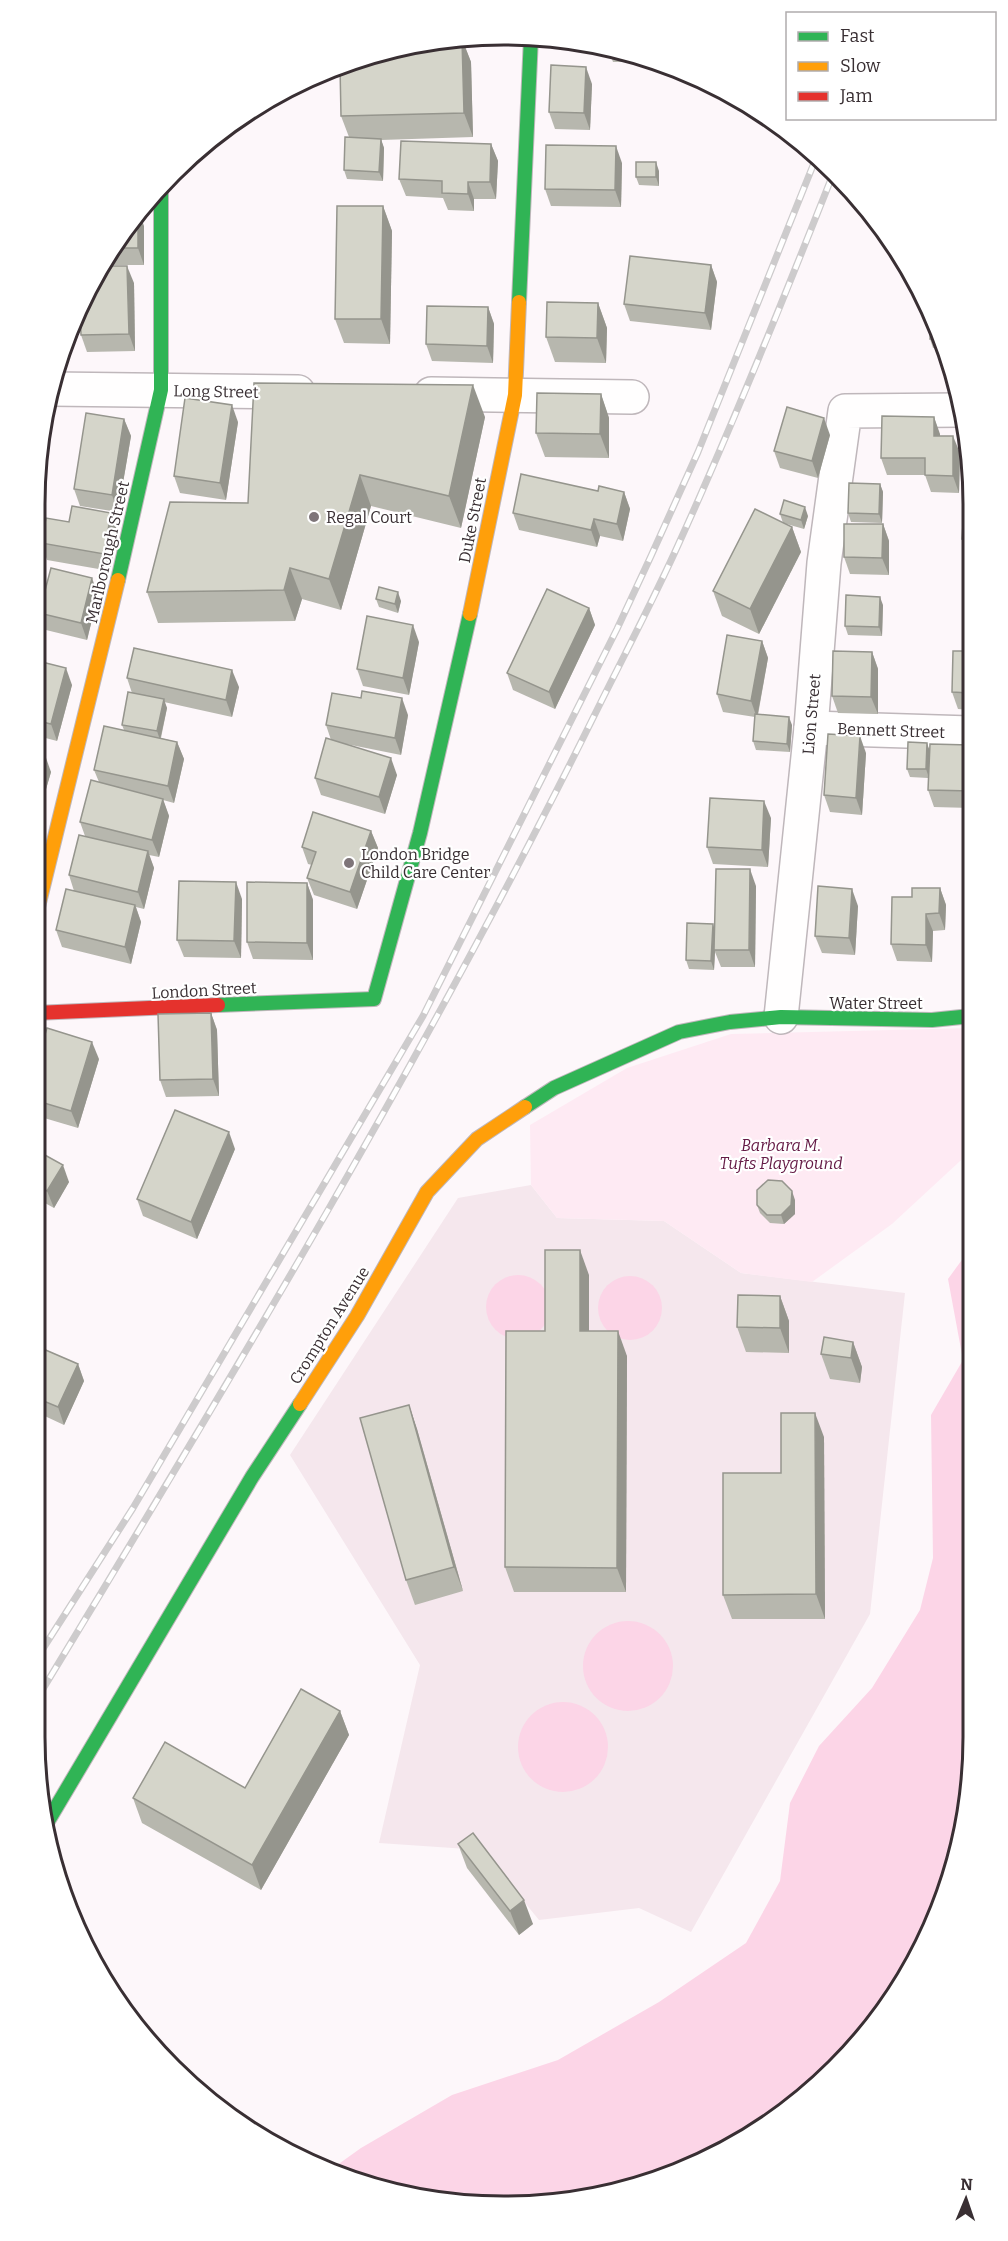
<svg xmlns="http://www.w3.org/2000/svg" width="1008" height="2241" font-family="Bitter,serif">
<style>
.built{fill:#f5e7ed}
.green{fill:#feeaf3}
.water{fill:#fcd5e7}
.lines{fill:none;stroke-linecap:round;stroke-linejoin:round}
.street-casing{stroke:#bfb7bb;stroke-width:36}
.fast-casing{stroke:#bfb7bb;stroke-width:16}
.slow-casing{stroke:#bfb7bb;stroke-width:16}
.jam-casing{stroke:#bfb7bb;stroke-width:16}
.street{stroke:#fffefe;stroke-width:33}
.fast{stroke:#30b455;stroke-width:14}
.slow{stroke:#ff9f0a;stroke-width:14}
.jam{stroke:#e5322d;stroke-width:14}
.rail-casing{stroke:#cdcbcc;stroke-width:7}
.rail{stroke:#fff;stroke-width:4.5;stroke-dasharray:14;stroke-linecap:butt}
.wall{fill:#b7b7ae}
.shaded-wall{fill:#95958d}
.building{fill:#d5d5ca;stroke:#95958d;stroke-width:1.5}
.poi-dot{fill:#7e7579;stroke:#fff;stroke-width:2}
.labels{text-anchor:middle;stroke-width:4.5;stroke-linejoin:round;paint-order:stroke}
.street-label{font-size:16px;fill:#392f33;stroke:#fff}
.poi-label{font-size:16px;fill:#392f33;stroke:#fff;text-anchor:start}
.park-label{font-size:16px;font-style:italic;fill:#641a45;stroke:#fff}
.rim{fill:none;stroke:#392f33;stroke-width:3}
</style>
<rect width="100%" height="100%" fill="#fdf7fa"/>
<path class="built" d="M531,1185L557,1218L664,1221L741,1273L905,1293L870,1614L691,1932L639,1908L539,1920L482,1850L379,1843L420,1665L290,1455L458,1198Z"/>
<path class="green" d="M971,1028L972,1150L892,1224L812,1282L741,1273L664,1221L557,1218L531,1185L530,1125L627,1068L731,1034Z"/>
<g class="water">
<path d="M972,1246L973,1737L964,1829L938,1916L857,2047L738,2144L655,2182L566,2202L413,2198L333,2168L361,2148L452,2095L558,2060L659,2002L746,1943L780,1881L790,1803L819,1746L872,1688L920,1610L933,1558L931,1415L963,1360L948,1279Z"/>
<circle cx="518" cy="1307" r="32"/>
<circle cx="630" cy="1308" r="32"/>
<circle cx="628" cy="1666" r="45"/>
<circle cx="563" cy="1747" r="45"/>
</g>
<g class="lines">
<g class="street-casing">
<g id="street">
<path d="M51,389L298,392"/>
<path d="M431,394L632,397"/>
<path d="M811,728L970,733"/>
<path d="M781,1017L811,728L824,563L845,411L961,410"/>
</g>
</g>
<g class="fast-casing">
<g id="fast">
<path d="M519,302L531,37"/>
<path d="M118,580L161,390V186"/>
<path d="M218,1005L374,999L420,833L470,614"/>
<path d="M525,1107L554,1088L679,1032L730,1022L781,1017L932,1020L971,1016"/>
<path d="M48,1821L252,1477L300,1404"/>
</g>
</g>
<g class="slow-casing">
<g id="slow">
<path d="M470,614L515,395L519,302"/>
<path d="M35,919L118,580"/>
<path d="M300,1404L357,1316L427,1192L477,1139L525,1107"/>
</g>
</g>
<g class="jam-casing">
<path id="jam" d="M35,1013L218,1005"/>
</g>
<use href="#street" class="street"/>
<use href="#fast" class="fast"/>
<use href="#slow" class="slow"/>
<use href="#jam" class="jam"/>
<g class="rail-casing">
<g id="rail">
<path d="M35,1661L133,1508L423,1016L617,629L651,556L698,452L816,158"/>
<path d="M35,1702C231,1379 427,1054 595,714C623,657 653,601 679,543C734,422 784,298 833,174"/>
</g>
</g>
<use href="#rail" class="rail"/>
</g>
<g class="wall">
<path d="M462,39L471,62L473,137L381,140L384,148L383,181L347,179L344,170L349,137L341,116Z"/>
<path d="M610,54H628L629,62H613Z"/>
<path d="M666,65L683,70L697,78L669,77L666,68Z"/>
<path d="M592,84L590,130L555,129L549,112Z"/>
<path d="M491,144L498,161L496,199H474V211L448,210L443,198L406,196L399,179Z"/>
<path d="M622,163L621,207L551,206L545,189Z"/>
<path d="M659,171V186L639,185L636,177Z"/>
<path d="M383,206L392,231L390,344L344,343L335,319Z"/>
<path d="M144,226V265H102L113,243Z"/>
<path d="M711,265L717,282L711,330L630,321L624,304Z"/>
<path d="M134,283L135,351L87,352L81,335Z"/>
<path d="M598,303L607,328L606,363L555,362L546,337Z"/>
<path d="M488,307L494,324L493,363L432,361L426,344Z"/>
<path d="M938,324L944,349L933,348L930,339Z"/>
<path d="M601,394L609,418V458L545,457L536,433Z"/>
<path d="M485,417L461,528L371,506L341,610L302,599L295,621L158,623L147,592L248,503Z"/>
<path d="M934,417L940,436L960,453L959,493L931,492L925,475H887L881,458Z"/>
<path d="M124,419L131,436L118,512L80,506L74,489Z"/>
<path d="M238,422L226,500L180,493L174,476Z"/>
<path d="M830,435L818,478L780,468L774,451Z"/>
<path d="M880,484L883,492L882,523L851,522L848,513Z"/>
<path d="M598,491L624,492L630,509L623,541L600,536L597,547L519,530L513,513Z"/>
<path d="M780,514L808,516L804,529L783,523Z"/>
<path d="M883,524L889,541V575L850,574L844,557Z"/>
<path d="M970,524V548H966L962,539Z"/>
<path d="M792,527L801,552L759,634L722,616L713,591Z"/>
<path d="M117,530L110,571L47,560L41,543Z"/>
<path d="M98,595L87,640L46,630L39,613Z"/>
<path d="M376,599L401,601L398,613L379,607Z"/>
<path d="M883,605L882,636L848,635L845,626Z"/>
<path d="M589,608L595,625L555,709L513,690L507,673Z"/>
<path d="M762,641L768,658L758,715L792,725L790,752L756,750L753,741L755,717L723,712L717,694Z"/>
<path d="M419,642L409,695L363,686L357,669Z"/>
<path d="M970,651V710L958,709L952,692Z"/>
<path d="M872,652L878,669V714L838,713L832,696Z"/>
<path d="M34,660L72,685L57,741L34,735Z"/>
<path d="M127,678L239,687L232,717L164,702L167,708L161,738L177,742L184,759L174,803L163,800L169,816L159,857L149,855L154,868L144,909L136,907L141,922L131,964L62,947L56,930L74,891L69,875L85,836L80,822L99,782L94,770L124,730L122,725L132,693Z"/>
<path d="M408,715L401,755L346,744L397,775L385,814L321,795L315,778L331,740L326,725Z"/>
<path d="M927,743L929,750L970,745L971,808L934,807L928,790V778L910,777L907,769Z"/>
<path d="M34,752L51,772L39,813L36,812L38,816L34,829Z"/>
<path d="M866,753L862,815L830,812L824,795Z"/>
<path d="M771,818L768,867L713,864L707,847Z"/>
<path d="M371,831L378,848L357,909L314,895L307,878L312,865L308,864L302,847Z"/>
<path d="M307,883L313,900V960L253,959L247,942Z"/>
<path d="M756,886L755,967H721L715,952L714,970L689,969L686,960Z"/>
<path d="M940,888L946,905L945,930L933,931L932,962L897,961L891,944L912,897Z"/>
<path d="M242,899L241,958L184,957L177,940Z"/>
<path d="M858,906L855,955L822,953L815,936Z"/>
<path d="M971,906V961L964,944Z"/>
<path d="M211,1013L217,1030L219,1096L166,1097L160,1080Z"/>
<path d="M99,1059L78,1128L34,1115V1100Z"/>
<path d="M34,1149L69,1182L54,1208L34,1197Z"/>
<path d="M235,1149L197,1239L143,1216L137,1199Z"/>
<path d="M795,1200V1214L784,1224L770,1223L760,1213L757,1205Z"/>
<path d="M589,1275V1331L627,1356L626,1592H514L505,1567L545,1331Z"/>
<path d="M780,1296L789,1321V1353L746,1352L737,1327Z"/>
<path d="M853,1342L862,1367L860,1383L830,1379L821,1354Z"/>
<path d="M34,1345L78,1364L84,1381L64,1425L34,1411Z"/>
<path d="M409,1405L417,1429L463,1591L415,1605L406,1580Z"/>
<path d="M824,1437L825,1619H732L723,1595L781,1473Z"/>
<path d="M340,1711L349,1735L261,1890L142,1823L133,1798L245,1788Z"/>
<path d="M458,1844L533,1924L519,1935L467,1868Z"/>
</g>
<g class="shaded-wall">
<path d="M462,39L471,62L473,137L464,113Z"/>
<path d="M626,53L628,54L629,62Z"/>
<path d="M586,67L592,84L590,130L584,113Z"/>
<path d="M381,139L384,148L383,181L379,172Z"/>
<path d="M491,144L498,161L496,199L490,182Z"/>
<path d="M616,146L622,163L621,207L615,190Z"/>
<path d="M656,162L659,171V186L656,177Z"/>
<path d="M468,182L474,199V211L468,194Z"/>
<path d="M383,206L392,231L390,344L381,319Z"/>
<path d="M139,212L144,226V265L138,248V214Z"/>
<path d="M711,265L717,282L711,330L705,313Z"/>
<path d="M127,266L134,283L135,351L129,334Z"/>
<path d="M598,303L607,328L606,363L597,338Z"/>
<path d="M488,307L494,324L493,363L487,346Z"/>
<path d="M473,385L485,417L461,528L449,496Z"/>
<path d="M601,394L609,418V458L600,434Z"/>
<path d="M232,405L238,422L226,500L220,483Z"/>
<path d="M934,417L940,434V453L934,436Z"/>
<path d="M824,418L830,435L818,478L812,461Z"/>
<path d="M124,419L131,436L118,512L112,495Z"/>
<path d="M953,436L960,453L959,493L953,476Z"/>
<path d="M360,475L371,506L341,610L329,579Z"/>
<path d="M880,484L883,492L882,523L879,514Z"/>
<path d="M624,492L630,509L623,541L617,524Z"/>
<path d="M805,507L808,516L804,529L801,520Z"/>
<path d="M111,513L117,530L110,571L104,554Z"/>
<path d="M594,519L600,536L597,547L591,530Z"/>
<path d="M883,524L889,541V575L882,558Z"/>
<path d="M792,527L801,552L759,634L750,609Z"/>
<path d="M290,568L302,599L295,621L284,590Z"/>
<path d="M92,578L98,595L87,640L81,623Z"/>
<path d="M398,592L401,601L398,613L395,604Z"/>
<path d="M880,597L883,605L882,636L879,627Z"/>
<path d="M589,608L595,625L555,709L549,692Z"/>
<path d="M413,625L419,642L409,695L403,678Z"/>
<path d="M762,641L768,658L757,718L751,701Z"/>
<path d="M872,652L878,669V714L871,697Z"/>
<path d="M66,668L72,685L57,741L51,724Z"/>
<path d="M232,670L239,687L232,717L226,700Z"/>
<path d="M402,698L408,715L401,755L395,738Z"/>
<path d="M164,699L167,708L160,740L157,731Z"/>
<path d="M789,717L792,725L790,752L787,744Z"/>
<path d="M860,736L866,753L862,815L856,798Z"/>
<path d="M177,742L184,759L174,803L168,786Z"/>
<path d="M927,743L930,752L929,778L926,769Z"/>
<path d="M45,755L51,772L39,813L34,800V791Z"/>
<path d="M391,758L397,775L385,814L379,797Z"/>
<path d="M163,799L169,816L159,857L152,840Z"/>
<path d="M764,801L771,818L768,867L762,850Z"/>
<path d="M34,808L38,816L34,829Z"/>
<path d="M371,831L378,848L357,909L350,892Z"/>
<path d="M148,851L154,868L144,909L138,892Z"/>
<path d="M750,869L756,886L755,967L749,950Z"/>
<path d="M236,882L242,899L241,958L234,941Z"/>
<path d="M307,883L313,900V960L307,943Z"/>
<path d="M940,888L946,905L945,930L939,913Z"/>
<path d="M852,889L858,906L855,955L849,938Z"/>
<path d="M135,905L141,922L131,964L125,947Z"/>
<path d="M926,914L933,931L932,962L926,945Z"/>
<path d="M713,924L716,933L714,970L711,961Z"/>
<path d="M211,1013L217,1030L219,1096L213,1079Z"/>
<path d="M92,1042L99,1059L78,1128L71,1111Z"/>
<path d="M229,1132L235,1149L197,1239L191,1222Z"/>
<path d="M63,1165L69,1182L54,1208L47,1191Z"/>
<path d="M792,1191L795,1200V1214L784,1224L781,1215Z"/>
<path d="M580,1250L589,1275V1355L580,1331Z"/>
<path d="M780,1296L789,1321V1353L780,1328Z"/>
<path d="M618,1331L627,1356L626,1592L617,1568Z"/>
<path d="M853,1342L862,1367L860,1383L851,1358Z"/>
<path d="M78,1364L84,1381L64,1425L58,1407Z"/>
<path d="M409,1405L417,1429L463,1591L454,1567Z"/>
<path d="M815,1413L824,1437L825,1619L816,1594Z"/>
<path d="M340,1711L349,1735L261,1890L252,1865Z"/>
<path d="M524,1900L533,1924L519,1935L510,1911Z"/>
</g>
<g class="building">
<path d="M462,39L464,113L341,116L340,66L412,44Z"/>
<path d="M609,48L626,53L610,54Z"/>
<path d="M551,65L586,67L584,113L549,112Z"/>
<path d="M666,65L679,69L666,68Z"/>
<path d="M345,137L381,139L379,172L344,170Z"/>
<path d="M401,141L491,144L490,182H468V194L442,193V181L399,179Z"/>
<path d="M546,145L616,146L615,190L545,189Z"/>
<rect x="636" y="162" width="20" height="15"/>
<path d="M337,206H383L381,319H335Z"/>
<path d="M138,214V248H111L113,243Z"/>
<path d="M630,256L711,265L705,313L624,304Z"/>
<path d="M101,266H127L129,334L81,335L80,306Z"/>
<path d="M547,302L598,303L597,338L546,337Z"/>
<path d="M427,306L488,307L487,346L426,344Z"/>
<path d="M931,312L938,324L942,340L930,339Z"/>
<path d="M254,383L473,385L449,496L360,475L329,579L290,568L284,590L147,592L170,502L248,503Z"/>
<path d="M537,393L601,394L600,434L536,433Z"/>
<path d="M185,398L232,405L220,483L174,476Z"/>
<path d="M787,407L824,418L812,461L774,451Z"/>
<path d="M86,413L124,419L112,495L74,489Z"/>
<path d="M882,416L934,417V436H953V476L925,475V458H881Z"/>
<path d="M521,474L598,491L599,486L624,492L617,524L594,519L591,530L513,513Z"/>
<path d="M849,483L880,484L879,514L848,513Z"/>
<path d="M784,500L805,507L801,520L780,514Z"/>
<path d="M72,506L111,513L104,554L41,543L46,518L69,522Z"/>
<path d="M755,509L792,527L750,609L713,591Z"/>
<path d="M844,524H883L882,558L844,557Z"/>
<path d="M963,524H970V540L962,539Z"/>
<path d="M51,568L92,578L81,623L39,613Z"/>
<path d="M379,587L398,592L395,604L376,599Z"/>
<path d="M547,589L589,608L549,692L507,673Z"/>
<path d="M846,595L880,597L879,627L845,626Z"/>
<path d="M367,616L413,625L403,678L357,669Z"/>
<path d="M727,635L762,641L751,701L717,694Z"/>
<path d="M134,648L232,670L226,700L127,678Z"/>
<path d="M833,651L872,652L871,697L832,696Z"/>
<path d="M953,651H970V693L952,692Z"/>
<path d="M34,660L66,668L51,724L34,720Z"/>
<path d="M362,691L402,698L395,738L326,725L332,693L361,698Z"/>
<path d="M128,692L164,699L157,731L122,725Z"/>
<path d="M755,714L789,717L787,744L753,741Z"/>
<path d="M104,726L177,742L168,786L94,770Z"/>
<path d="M828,734L860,736L856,798L824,795Z"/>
<path d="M326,738L391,758L379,797L315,778Z"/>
<path d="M908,742L927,743L926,769H907Z"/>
<path d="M930,744L970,745L971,791L928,790Z"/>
<path d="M34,752L45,755L34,791Z"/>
<path d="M91,780L163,799L152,840L80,822Z"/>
<path d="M710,798L764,801L762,850L707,847Z"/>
<path d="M313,812L371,831L350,892L307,878L316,852L302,847Z"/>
<path d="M79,835L148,851L138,892L69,875Z"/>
<path d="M716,869H750L749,950H714Z"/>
<path d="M179,881L236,882L234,941L177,940Z"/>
<path d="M247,882L307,883V943L247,942Z"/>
<path d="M818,886L852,889L849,938L815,936Z"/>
<path d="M912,888H940L939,913L926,914V945L891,944L892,897H912Z"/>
<path d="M66,889L135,905L125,947L56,930Z"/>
<path d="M965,906H971V944H964Z"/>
<path d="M687,923L713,924L711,961L686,960Z"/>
<path d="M211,1013L213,1079L160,1080L158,1014Z"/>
<path d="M47,1028L92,1042L71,1111L34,1100V1070Z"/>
<path d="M175,1110L229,1132L191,1222L137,1199Z"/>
<path d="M34,1149L63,1165L47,1191L34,1184Z"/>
<path d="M768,1180L782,1181L792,1191L791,1205L781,1215H767L757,1205V1190Z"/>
<path d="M545,1250H580V1331H618L617,1568L505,1567L506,1331H545Z"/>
<path d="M738,1295L780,1296V1328L737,1327Z"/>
<path d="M824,1337L853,1342L851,1358L821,1354Z"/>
<path d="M34,1345L78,1364L58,1407L34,1397Z"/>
<path d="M409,1405L454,1567L406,1580L360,1418Z"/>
<path d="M781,1413H815L816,1594L723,1595V1473H781Z"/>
<path d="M301,1689L340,1711L252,1865L133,1798L165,1742L245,1788Z"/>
<path d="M473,1833L524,1900L510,1911L458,1844Z"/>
</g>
<g class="poi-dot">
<circle cx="314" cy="517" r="6"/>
<circle cx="349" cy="863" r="6"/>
</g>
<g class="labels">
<g class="street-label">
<text transform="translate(216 391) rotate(1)" y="6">Long Street</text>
<text transform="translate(472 520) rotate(-79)" y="6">Duke Street</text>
<text transform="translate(107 552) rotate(-77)" y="6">Marlborough Street</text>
<text transform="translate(811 714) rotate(-85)" y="6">Lion Street</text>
<text transform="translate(891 730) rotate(2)" y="6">Bennett Street</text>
<text transform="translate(204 990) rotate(-3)" y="6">London Street</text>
<text x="876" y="1009">Water Street</text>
<text transform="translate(329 1325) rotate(-58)" y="6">Crompton Avenue</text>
</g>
<g class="poi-label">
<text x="326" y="523">Regal Court</text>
<text x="361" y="860">London Bridge<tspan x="361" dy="18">Child Care Center</tspan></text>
</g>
<g class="park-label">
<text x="781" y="1151">Barbara M.<tspan x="781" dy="18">Tufts Playground</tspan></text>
</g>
</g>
<path d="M0 0H1008V2241H0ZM504 45H504A459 459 0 0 1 963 504V1737A459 459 0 0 1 504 2196H504A459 459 0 0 1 45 1737V504A459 459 0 0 1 504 45Z" fill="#fff" fill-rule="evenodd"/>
<path class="rim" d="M504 45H504A459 459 0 0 1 963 504V1737A459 459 0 0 1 504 2196H504A459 459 0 0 1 45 1737V504A459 459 0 0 1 504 45Z"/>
<rect x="786" y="12" width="210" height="108" fill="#ffffff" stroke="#b0acad" stroke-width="1.5"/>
<rect x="798" y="32" width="30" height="9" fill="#30b455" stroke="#b0acad" stroke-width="1.5"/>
<text x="840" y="42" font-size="18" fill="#392f33">Fast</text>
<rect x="798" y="62" width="30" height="9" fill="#ff9f0a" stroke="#b0acad" stroke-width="1.5"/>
<text x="840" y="72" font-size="18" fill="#392f33">Slow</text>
<rect x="798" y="92" width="30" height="9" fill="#e5322d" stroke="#b0acad" stroke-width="1.5"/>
<text x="840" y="102" font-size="18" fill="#392f33">Jam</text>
<g transform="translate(966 2199) rotate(2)" stroke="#ffffff" stroke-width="4.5" paint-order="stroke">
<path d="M0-4.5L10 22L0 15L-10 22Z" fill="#392f33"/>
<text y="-9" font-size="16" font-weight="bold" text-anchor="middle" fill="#392f33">N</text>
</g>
</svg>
